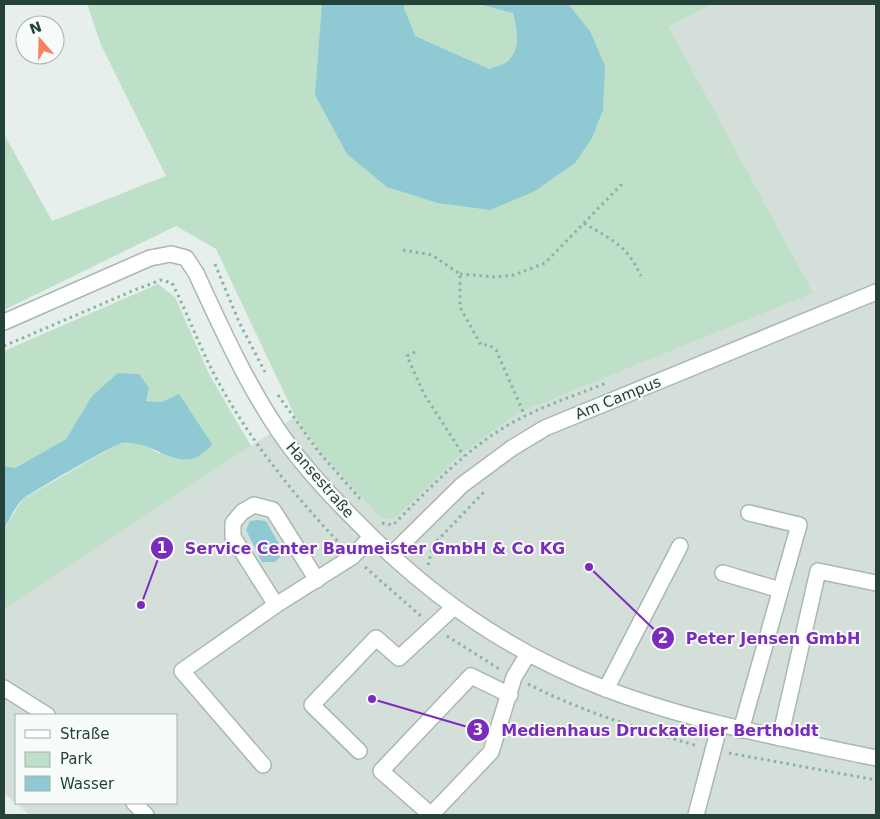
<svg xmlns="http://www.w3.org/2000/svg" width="880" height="819" font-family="'DejaVu Sans',sans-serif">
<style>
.built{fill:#d4dfda;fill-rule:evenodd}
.green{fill:#bfe0c8}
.water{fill:#8ec9d4}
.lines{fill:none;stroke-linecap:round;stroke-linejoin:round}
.minor-casing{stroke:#a8b8b2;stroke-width:18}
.path{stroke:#86b3a5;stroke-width:3;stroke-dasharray:2.5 4;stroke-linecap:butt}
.minor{stroke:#fff;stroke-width:15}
.labels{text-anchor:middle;stroke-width:4;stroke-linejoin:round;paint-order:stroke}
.street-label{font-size:15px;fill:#24423a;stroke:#f7fbf9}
.leader{fill:none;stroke:#7b2cbf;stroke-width:2}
.callout-dot{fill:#7b2cbf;stroke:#f7fbf9;stroke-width:2}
.mark-label{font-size:15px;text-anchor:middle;font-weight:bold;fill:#fff}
.callout-label{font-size:16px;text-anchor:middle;font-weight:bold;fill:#7b2cbf;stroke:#f7fbf9;stroke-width:4;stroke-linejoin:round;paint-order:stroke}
</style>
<rect width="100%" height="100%" fill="#e6efeb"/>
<path class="built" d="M713,4H876V815H30L4,793V609L295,417L319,450L459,456L518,413L812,293L669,27ZM16,715H176V803H16Z"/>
<g class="green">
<path d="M87,4H713L669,27L813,293L518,413L459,456L394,519L381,518L319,450L295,416L216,249L176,226L4,310V134L52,221L166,176L101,45Z"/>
<path d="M158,284L175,297L209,374L251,446L4,609V528L23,499L118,444L138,442L160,454L162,402L92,396L66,439L15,468L4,466V351Z"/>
</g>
<g class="water">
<path d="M322,4H405L404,8L415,36L489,69C494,67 503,65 507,62C522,48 517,29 513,13L479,4H568L590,31L605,66L603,110L592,138L575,163L535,191L490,210L438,203L387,187L347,154L315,95Z"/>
<path d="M118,373L139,374L149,388L146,401L162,402L179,394L212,444C182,483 153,435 119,444C110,447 30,493 23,499C15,506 10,519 4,528V466L15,468L66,439L92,396Z"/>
<path d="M257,520L266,521L284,553L275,562H262L246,530L250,521Z"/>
</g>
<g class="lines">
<g class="minor-casing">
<g id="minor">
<path d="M4,322L150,258L171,254L186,258L196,273C221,327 245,381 278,430C300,463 327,492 355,520C428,595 508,652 606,689C693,722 786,739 876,758"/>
<path d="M391,555L462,485L512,448L545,428L876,292"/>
<path d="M723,573L780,590"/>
<path d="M276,605L233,537V523L242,512L254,505L273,510L317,580"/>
<path d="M4,688L47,715"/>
<path d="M606,689L680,546"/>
<path d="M510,695L471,676L381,771L431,815L491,752L514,677L528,654"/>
<path d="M741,730L799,525L749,513"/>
<path d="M780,738L818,571L876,583"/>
<path d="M359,751L312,705L376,638L399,658L453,608"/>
<path d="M263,765L182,671L276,605L352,557L371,537"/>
<path d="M134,803L146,815"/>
<path d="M696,815L720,724"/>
</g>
</g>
<g class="path">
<path d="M584,223C613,241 626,244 641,276"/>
<path d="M403,250L432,255L460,274V307L481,345H489L496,350L525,416"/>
<path d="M215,264L239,322L265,372"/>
<path d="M460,274L495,277L514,275L545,263L622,184"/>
<path d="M4,346L137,289L161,280L172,283C187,312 198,343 213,372C247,437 292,493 342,546"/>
<path d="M415,352L407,356L424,394L464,456"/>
<path d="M278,395L318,451L361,500"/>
<path d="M382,523L393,525C433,485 473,441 525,416C551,403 579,394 606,383"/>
<path d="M428,565L433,545L485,491"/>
<path d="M365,567L422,617"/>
<path d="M447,636L501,670"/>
<path d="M528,684C583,712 639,729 698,746"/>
<path d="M729,753L876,780"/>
</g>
<use href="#minor" class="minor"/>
</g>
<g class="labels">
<g class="street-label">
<text transform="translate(618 398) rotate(-22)" y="5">Am Campus</text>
<text transform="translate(320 480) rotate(49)" y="5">Hansestraße</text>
</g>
</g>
<path class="leader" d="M141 605L162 548M589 567L663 638M372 699L478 730"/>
<g class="callout-dot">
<circle cx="141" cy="605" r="5"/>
<circle cx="589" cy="567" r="5"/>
<circle cx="372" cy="699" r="5"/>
<circle cx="162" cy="548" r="12"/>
<circle cx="663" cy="638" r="12"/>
<circle cx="478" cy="730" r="12"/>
</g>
<g class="mark-label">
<text x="162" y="553">1</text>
<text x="663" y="643">2</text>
<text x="478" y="735">3</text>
</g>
<g class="callout-label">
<text x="375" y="554">Service Center Baumeister GmbH &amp; Co KG</text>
<text x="773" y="644">Peter Jensen GmbH</text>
<text x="660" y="736">Medienhaus Druckatelier Bertholdt</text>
</g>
<rect width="880" height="819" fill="none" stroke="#24423a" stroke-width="10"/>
<rect x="15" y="714" width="162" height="90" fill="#f7fbf9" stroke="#a3b1ad"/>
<rect x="25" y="730" width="25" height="8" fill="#ffffff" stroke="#a3b1ad"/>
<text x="60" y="739" font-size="15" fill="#24423a">Straße</text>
<rect x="25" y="752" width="25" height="15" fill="#bfe0c8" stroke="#a3b1ad"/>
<text x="60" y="764" font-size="15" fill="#24423a">Park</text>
<rect x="25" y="776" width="25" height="15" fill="#8ec9d4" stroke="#a3b1ad"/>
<text x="60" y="789" font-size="15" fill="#24423a">Wasser</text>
<g transform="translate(40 40) rotate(340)"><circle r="24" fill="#f7fbf9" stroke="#a3b1ad"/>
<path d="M0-4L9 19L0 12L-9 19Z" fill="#f4845f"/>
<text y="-8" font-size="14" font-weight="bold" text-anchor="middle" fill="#24423a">N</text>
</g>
</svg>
